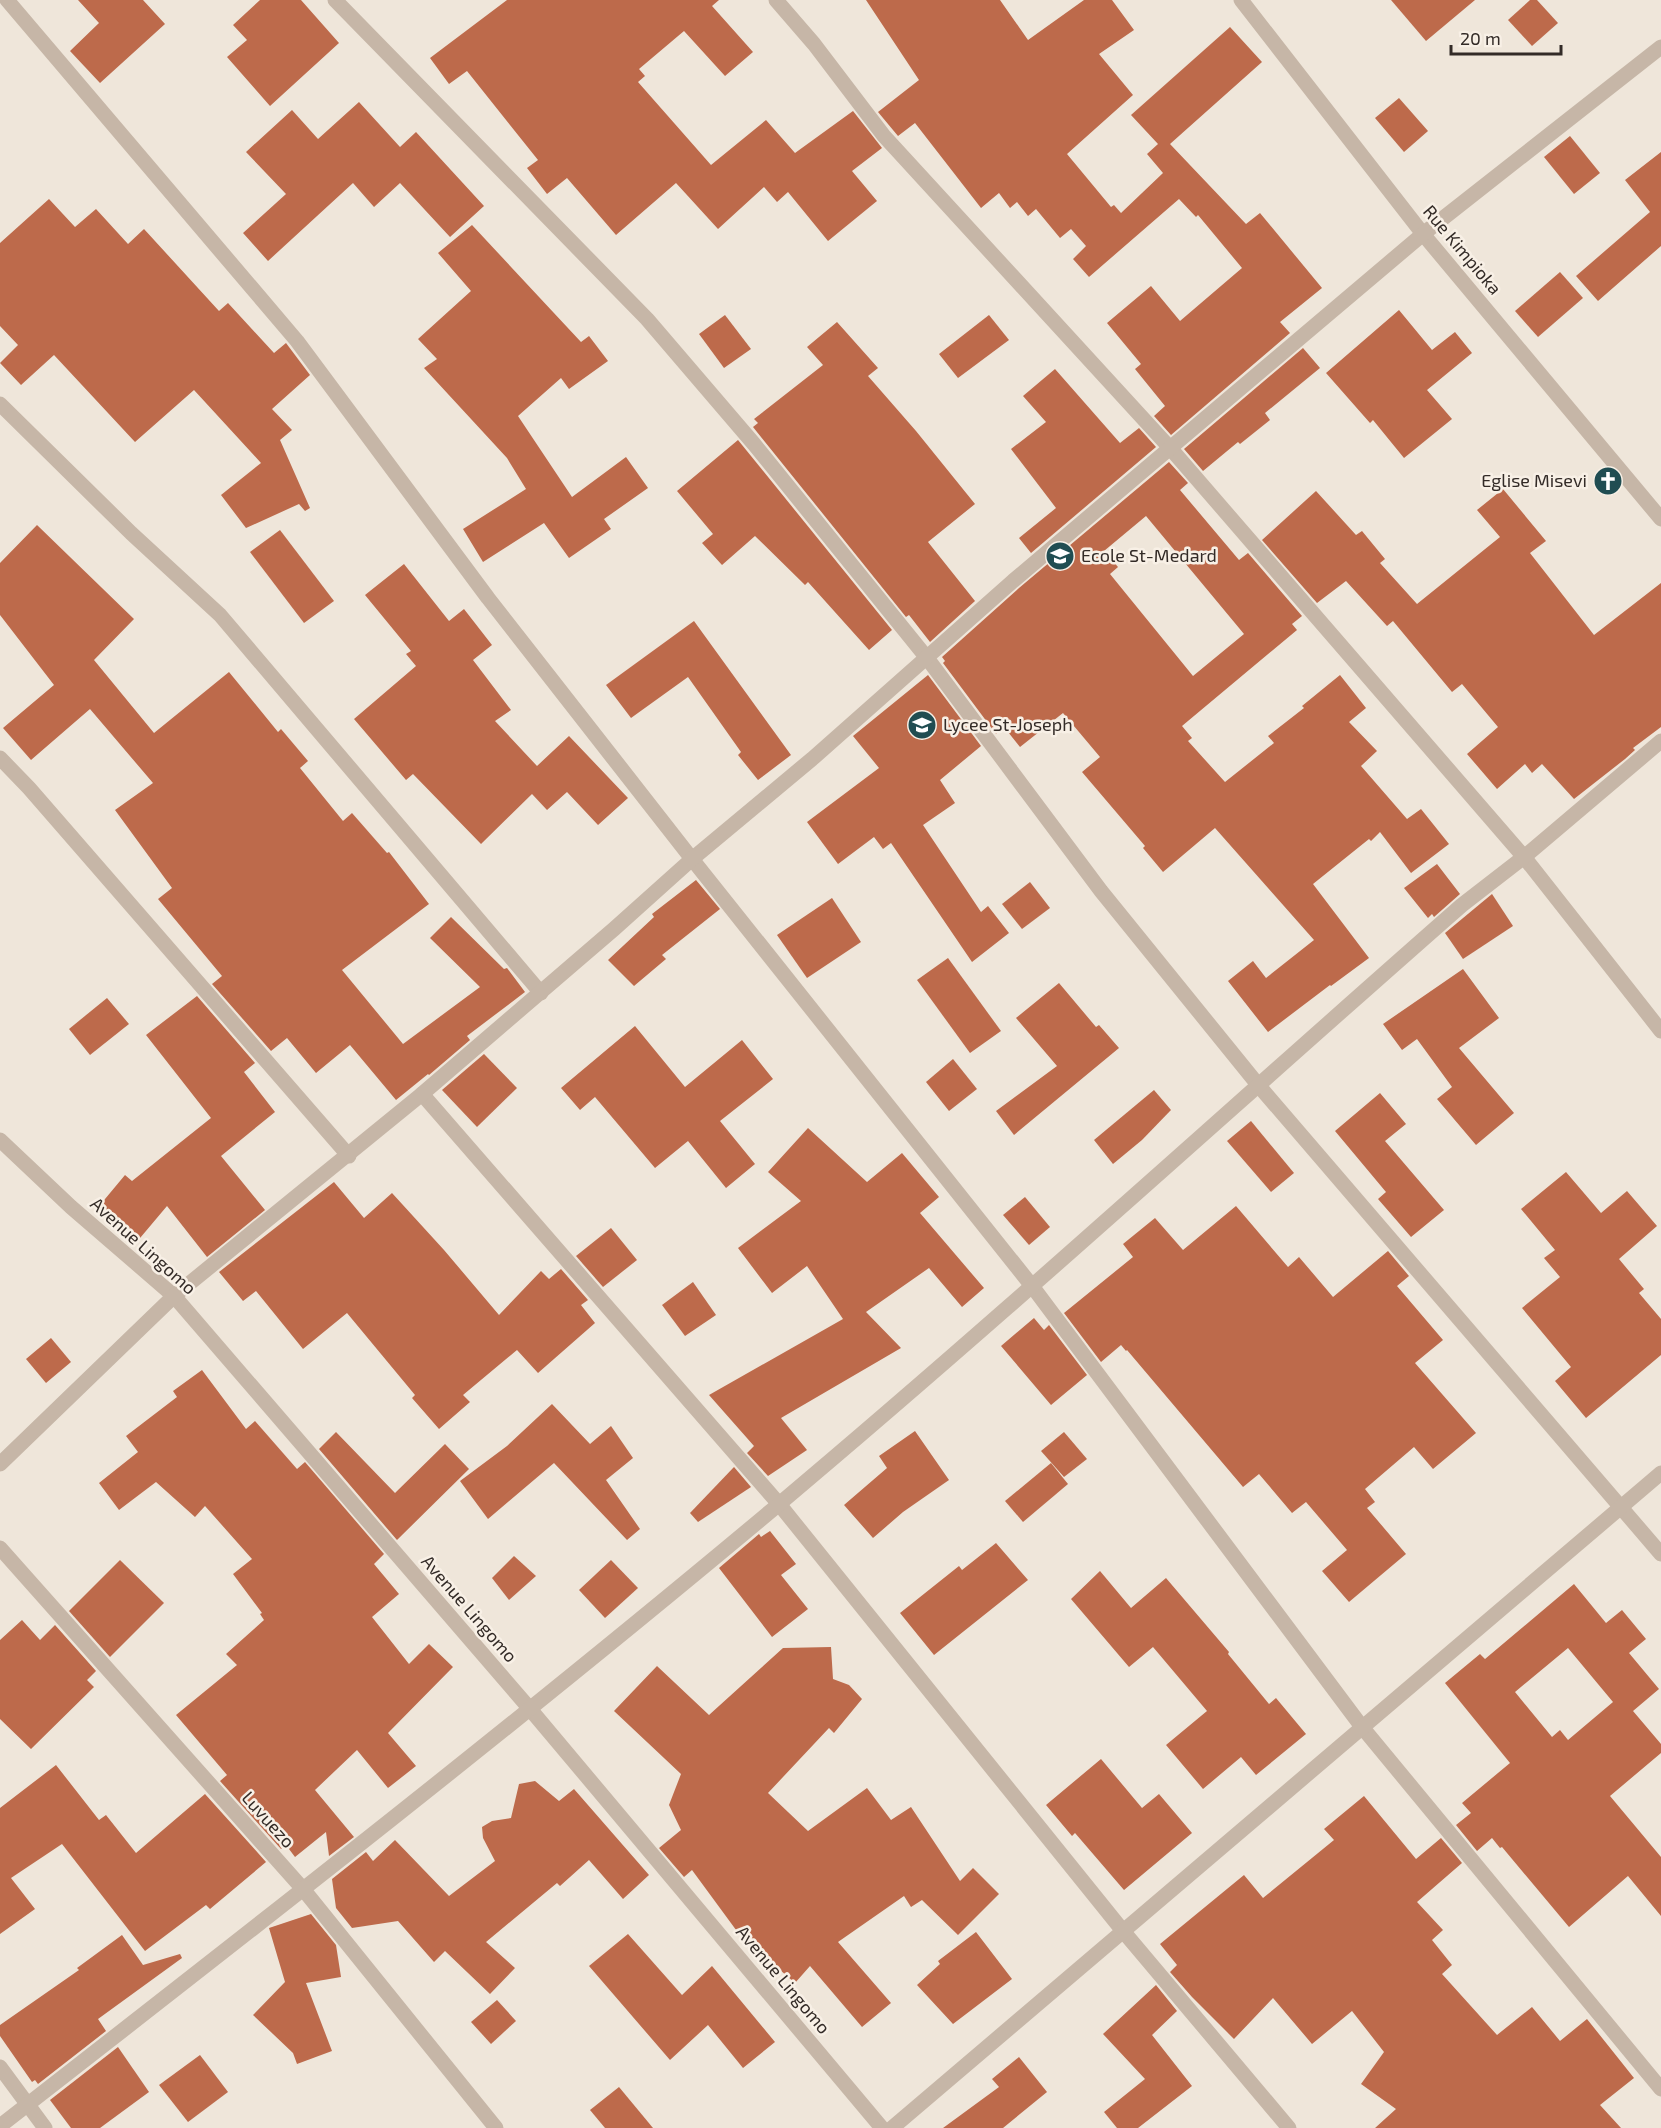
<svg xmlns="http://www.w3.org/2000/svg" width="1661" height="2128" font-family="'Exo 2',sans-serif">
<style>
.building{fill:#bd6a4b;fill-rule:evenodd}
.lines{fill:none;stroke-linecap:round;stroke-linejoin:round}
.minor{stroke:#c6b6a7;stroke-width:15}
.labels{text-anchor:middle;stroke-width:5;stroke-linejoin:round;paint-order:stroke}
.street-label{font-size:18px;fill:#332b27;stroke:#f8f0e6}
.poi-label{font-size:18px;fill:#332b27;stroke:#f8f0e6;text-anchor:start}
</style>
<rect width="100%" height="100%" fill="#efe6da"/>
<g class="building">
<path d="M78,0H143L165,24L100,83L70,51L99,23Z"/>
<path d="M260,0H301L339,43L270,106L227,57L247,40L233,25Z"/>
<path d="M507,0H719L712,6L753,52L725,76L684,31L639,69L645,76L638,82L711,165L766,120L795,153L853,111L882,148L852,171L877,201L828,241L788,192L777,202L764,187L718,229L676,183L616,235L567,178L547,194L527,168L538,160L467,71L449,84L430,58Z"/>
<path d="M866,0H1000L1028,40L1084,0H1112L1134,30L1099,54L1133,95L1067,154L1111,207L1114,205L1121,213L1163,173L1147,154L1158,144L1131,115L1230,27L1262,62L1170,144L1246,224L1260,213L1322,288L1280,322L1290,333L1171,435L1154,416L1165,406L1135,369L1141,364L1107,323L1151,286L1180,321L1242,268L1198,215L1196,217L1179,199L1089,277L1073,259L1086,246L1071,229L1060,238L1036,209L1028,216L1017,202L1010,208L999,193L981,208L915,123L898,136L878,112L919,80Z"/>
<path d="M1391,0H1475L1426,41Z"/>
<path d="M1530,0H1537L1558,23L1532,46L1508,20Z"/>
<path d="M1399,98L1428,131L1404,152L1375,118Z"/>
<path d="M359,102L400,147L416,132L484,206L450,237L400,183L374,207L353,183L268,261L243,233L286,194L246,152L292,110L318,139Z"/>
<path d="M1570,136L1600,173L1574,194L1544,157Z"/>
<path d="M1661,152V246L1598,301L1576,276L1650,212L1625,180Z"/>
<path d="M49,199L75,227L96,209L128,244L144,229L219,311L228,303L274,353L286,343L310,375L272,409L292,430L280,440L310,508L305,511L299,504L246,528L221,495L261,463L194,390L135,442L54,355L21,385L0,363L18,345L0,326V243Z"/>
<path d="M472,225L581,342L589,336L608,361L569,389L561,378L518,416L572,497L626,457L648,488L604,519L611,529L569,558L544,523L483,562L463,529L526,489L507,458L424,368L437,359L418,339L471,291L438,253Z"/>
<path d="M1560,272L1583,298L1538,337L1515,311Z"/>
<path d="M1399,310L1432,350L1455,332L1472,353L1427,390L1452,419L1404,458L1373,420L1370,423L1326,373Z"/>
<path d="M725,315L751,349L724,368L699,334Z"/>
<path d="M989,315L1009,340L958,378L939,354Z"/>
<path d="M837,322L878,368L868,376L916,431L975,504L928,542L975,601L930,642L909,615L906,617L753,427L758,423L754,419L823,365L807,347Z"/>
<path d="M1303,348L1320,368L1265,413L1270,420L1240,444L1238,442L1203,471L1184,449Z"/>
<path d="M1055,369L1120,443L1139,428L1156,447L1031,553L1019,538L1056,508L1011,449L1046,422L1023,396Z"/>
<path d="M738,440L892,630L869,650L808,582L805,585L755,536L722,565L702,543L713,534L677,491Z"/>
<path d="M1169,462L1188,483L1180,490L1239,560L1248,553L1302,616L1292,624L1297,630L1182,726L1192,738L1188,741L1225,782L1274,743L1268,736L1304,708L1302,706L1340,675L1366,708L1349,722L1377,751L1361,766L1407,819L1421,809L1449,844L1411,873L1380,832L1371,841L1369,839L1313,884L1369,958L1331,986L1330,985L1268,1032L1228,981L1253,961L1266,978L1314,940L1215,828L1163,872L1143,848L1145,846L1082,772L1100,757L1063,713L1020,747L1004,727L996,734L943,663L945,661L942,657L1019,588ZM1146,516L1244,634L1193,676L1110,574L1118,567L1104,551Z"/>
<path d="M1503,489L1546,541L1530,553L1594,635L1661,583V727L1633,748L1635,750L1625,759L1574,799L1542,764L1532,773L1525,764L1497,789L1467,754L1498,727L1462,684L1452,692L1393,621L1387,626L1346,581L1317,603L1262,540L1316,491L1356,535L1362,531L1385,559L1380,563L1417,604L1500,537L1477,510Z"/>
<path d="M37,525L134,619L94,660L154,733L229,672L278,732L281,729L308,761L300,768L343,821L352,813L387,853L389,852L429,904L342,970L403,1044L480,987L430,938L451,917L504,969L507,968L525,992L467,1036L470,1040L429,1075L428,1074L396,1100L350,1045L316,1073L287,1038L271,1051L212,984L222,976L158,899L172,888L115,810L153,783L90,709L31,760L3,728L54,685L0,615V563Z"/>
<path d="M280,530L334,601L304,623L250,552Z"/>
<path d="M404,564L449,621L464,609L492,645L473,660L511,710L495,721L537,766L569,736L628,798L598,825L567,792L547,810L532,794L481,844L413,774L406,780L354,719L416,666L406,654L411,651L365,595Z"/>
<path d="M694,621L791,755L758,780L738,755L741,752L688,677L631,718L606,685Z"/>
<path d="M928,675L981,746L940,780L955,803L923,825L981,912L988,906L1009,933L972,962L891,843L883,849L874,837L838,864L807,822L879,768L853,736Z"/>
<path d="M1437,864L1460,894L1434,917L1432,914L1428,918L1404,888Z"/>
<path d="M696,880L720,909L662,955L666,959L634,986L608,960L654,917L652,914Z"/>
<path d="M1030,882L1050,908L1022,929L1002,904Z"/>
<path d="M1492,894L1513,926L1463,959L1445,933Z"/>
<path d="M832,898L861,942L807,978L777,935Z"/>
<path d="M948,958L1001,1031L970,1053L917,980Z"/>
<path d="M1463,969L1499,1018L1459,1048L1514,1113L1476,1145L1437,1099L1452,1087L1417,1039L1402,1050L1383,1024Z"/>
<path d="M1059,983L1096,1027L1099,1025L1119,1048L1014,1135L996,1111L1057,1066L1016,1018Z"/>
<path d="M197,996L255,1063L244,1072L275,1112L221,1156L265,1210L207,1257L167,1206L135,1244L95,1211L125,1175L132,1181L211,1118L146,1035Z"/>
<path d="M107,998L129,1024L90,1055L69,1029Z"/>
<path d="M635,1026L685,1087L742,1040L773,1079L720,1121L755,1164L726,1188L688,1141L655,1168L595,1097L580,1110L561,1088Z"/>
<path d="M484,1054L517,1088L477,1127L442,1090Z"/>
<path d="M953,1059L977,1089L949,1111L926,1082Z"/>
<path d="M1154,1090L1171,1110L1142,1140L1113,1164L1094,1140Z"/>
<path d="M1380,1093L1406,1124L1385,1141L1444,1210L1411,1237L1378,1199L1386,1192L1335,1131Z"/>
<path d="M1251,1121L1294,1173L1271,1192L1227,1141Z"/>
<path d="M808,1128L867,1182L902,1153L939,1197L920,1213L984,1288L962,1307L929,1268L866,1312L901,1348L781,1418L807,1450L768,1476L747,1453L754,1446L709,1395L843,1319L807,1266L772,1293L738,1248L801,1201L768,1172Z"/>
<path d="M1566,1172L1601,1213L1627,1191L1657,1226L1619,1259L1644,1289L1639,1293L1661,1319V1355L1586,1418L1555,1381L1571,1367L1522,1308L1560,1277L1544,1258L1555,1250L1521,1209Z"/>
<path d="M334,1182L364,1218L392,1193L444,1250L499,1315L541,1271L549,1279L561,1269L588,1300L581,1305L595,1323L538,1373L517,1350L463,1395L470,1402L439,1429L412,1398L415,1395L347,1313L303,1349L256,1291L243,1301L219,1272Z"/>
<path d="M1025,1197L1050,1227L1029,1245L1003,1215Z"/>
<path d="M1236,1206L1288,1267L1299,1257L1333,1297L1388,1251L1409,1276L1397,1286L1443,1340L1415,1363L1476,1433L1433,1469L1414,1447L1365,1489L1375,1502L1367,1508L1406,1554L1349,1602L1322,1571L1347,1550L1306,1502L1292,1513L1259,1474L1243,1487L1127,1350L1126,1351L1121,1345L1101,1362L1064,1313L1133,1257L1123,1244L1155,1218L1183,1250Z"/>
<path d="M611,1228L637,1260L603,1287L576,1256Z"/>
<path d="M693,1282L716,1315L685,1336L662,1305Z"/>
<path d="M1034,1318L1044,1330L1049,1325L1087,1375L1051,1405L1001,1346Z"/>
<path d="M51,1338L71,1362L46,1383L26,1359Z"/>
<path d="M202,1370L246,1429L255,1421L297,1469L305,1462L384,1554L374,1564L399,1594L372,1617L409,1664L429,1644L453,1667L388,1733L416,1766L388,1788L357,1750L315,1790L354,1837L329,1856L326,1832L295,1857L286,1845L281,1849L220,1781L227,1775L176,1715L237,1665L226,1654L264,1620L260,1614L262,1613L233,1574L252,1559L205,1506L195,1517L156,1482L119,1510L99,1483L138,1452L126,1436L177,1397L173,1391Z"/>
<path d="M552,1404L590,1444L611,1426L633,1458L606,1480L640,1529L627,1540L554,1463L488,1519L460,1481L507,1446Z"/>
<path d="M915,1431L949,1480L903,1512L873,1538L844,1505L887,1468L879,1456Z"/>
<path d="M336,1432L395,1493L445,1444L469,1469L397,1540L319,1449Z"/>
<path d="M1064,1432L1087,1459L1064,1477L1041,1451Z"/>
<path d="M1051,1463L1068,1484L1023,1522L1005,1501Z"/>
<path d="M734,1467L751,1487L698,1522L690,1513Z"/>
<path d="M770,1531L796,1564L781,1575L808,1609L772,1637L719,1568L759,1534L761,1537Z"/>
<path d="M996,1543L1028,1580L934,1655L900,1613L959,1566L962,1570Z"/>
<path d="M514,1556L536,1576L509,1600L492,1578Z"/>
<path d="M120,1560L164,1603L110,1657L69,1611Z"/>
<path d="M611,1560L638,1588L605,1618L579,1590Z"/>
<path d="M1100,1571L1131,1608L1166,1578L1229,1652L1228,1654L1269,1704L1276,1698L1306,1734L1256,1775L1241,1757L1203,1789L1166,1745L1207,1711L1153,1647L1129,1667L1071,1599Z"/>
<path d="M1574,1584L1606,1623L1622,1610L1646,1639L1629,1653L1659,1689L1633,1711L1661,1744V1753L1610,1796L1661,1857V1916L1628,1876L1569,1927L1502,1847L1500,1848L1492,1838L1477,1851L1456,1825L1471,1813L1462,1803L1510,1763L1445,1683L1480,1654L1485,1659ZM1568,1648L1613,1702L1568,1740L1560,1730L1552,1737L1515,1692Z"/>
<path d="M22,1620L40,1640L55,1625L96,1671L87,1680L94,1687L31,1749L0,1719V1640Z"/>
<path d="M831,1647L833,1679L849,1685L862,1699L834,1733L829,1728L768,1793L808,1831L867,1788L891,1820L911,1807L960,1881L973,1868L999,1894L958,1935L922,1900L911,1907L904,1896L838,1942L891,2003L862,2027L810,1966L795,1983L739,1934L692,1870L684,1877L659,1848L681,1830L669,1805L681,1774L614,1711L657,1666L709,1715L783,1648Z"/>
<path d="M1101,1759L1142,1808L1159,1794L1192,1833L1124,1890L1075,1833L1072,1836L1046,1805Z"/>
<path d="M56,1765L99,1820L106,1815L136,1853L205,1794L266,1862L210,1909L206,1905L145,1951L62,1844L11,1878L35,1909L0,1934V1808Z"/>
<path d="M535,1781L559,1801L574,1789L649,1875L623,1899L589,1860L560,1886L557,1883L486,1942L515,1968L490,1994L445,1951L434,1962L398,1921L352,1928L336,1908L332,1879L366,1852L373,1861L395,1840L449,1896L495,1861L483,1838L482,1827L492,1821L511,1818L519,1784Z"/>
<path d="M1364,1796L1416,1859L1441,1838L1462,1863L1417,1902L1443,1930L1432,1940L1452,1965L1442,1974L1497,2035L1532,2007L1560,2041L1587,2019L1634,2078L1600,2105L1621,2128H1375L1396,2109L1361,2084L1384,2052L1352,2011L1312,2044L1273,1998L1234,2039L1192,1997L1170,1972L1177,1965L1160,1944L1244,1875L1263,1898L1334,1840L1324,1829Z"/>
<path d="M311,1914L336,1945L341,1977L306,1983L332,2051L297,2064L293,2053L253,2015L285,1982L269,1928Z"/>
<path d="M976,1932L1012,1979L953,2024L917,1985L940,1964L938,1961Z"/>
<path d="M628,1934L682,1995L712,1966L775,2042L743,2068L708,2025L670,2060L589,1966Z"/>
<path d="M122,1935L143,1965L180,1954L182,1958L98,2019L106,2031L38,2084L35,2080L32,2082L0,2036V2025L79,1970L77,1968Z"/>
<path d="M1156,1985L1177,2011L1152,2035L1192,2086L1138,2128H1117L1104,2112L1145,2079L1103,2034Z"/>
<path d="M497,2000L516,2021L491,2044L471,2022Z"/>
<path d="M118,2047L149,2092L100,2128H71L50,2100Z"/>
<path d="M200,2055L228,2092L188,2122L159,2085Z"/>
<path d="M1019,2057L1047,2092L1003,2128H943L999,2087L992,2079Z"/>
<path d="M619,2087L653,2128H605L590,2110Z"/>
</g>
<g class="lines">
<g class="minor">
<path d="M7,0L297,341L488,598L692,859L1032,1286L1362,1727L1661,2089"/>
<path d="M335,0L647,319L754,444L927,658L1101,891L1259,1086L1661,1554"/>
<path d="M776,0L814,44L884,136L1171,449L1524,857L1661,1031"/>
<path d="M1241,0L1423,234L1661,519"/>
<path d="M0,404L131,533L220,615L541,993"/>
<path d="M0,758L29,788L349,1156"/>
<path d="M422,1094L779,1504L1123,1931L1289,2128"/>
<path d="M0,1140L71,1207L174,1296L530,1709L882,2128"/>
<path d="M0,1464L174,1296L422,1094L614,929L692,859L812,759L1013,581L1423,234L1661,47"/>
<path d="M0,1548L303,1889L496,2128"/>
<path d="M0,2067L45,2128"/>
<path d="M0,2126C262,1922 524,1718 778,1505C1010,1310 1234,1105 1462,905L1524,857L1661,741"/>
<path d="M892,2128L1661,1473"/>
</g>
</g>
<defs>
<g id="church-disc" transform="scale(1.5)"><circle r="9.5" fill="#204d52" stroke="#f8f0e6"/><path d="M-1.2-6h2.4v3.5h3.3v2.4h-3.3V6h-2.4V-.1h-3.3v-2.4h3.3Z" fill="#fff"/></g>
<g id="school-disc" transform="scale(1.5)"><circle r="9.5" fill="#204d52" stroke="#f8f0e6"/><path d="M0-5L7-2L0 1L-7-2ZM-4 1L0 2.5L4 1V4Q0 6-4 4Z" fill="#fff"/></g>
</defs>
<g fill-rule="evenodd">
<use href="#church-disc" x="1608" y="481"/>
<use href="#school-disc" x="1060" y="556"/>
<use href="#school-disc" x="922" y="725"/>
</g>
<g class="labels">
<g class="street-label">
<text transform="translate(1462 250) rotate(50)" y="6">Rue Kimpioka</text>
<text transform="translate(143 1246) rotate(42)" y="6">Avenue Lingomo</text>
<text transform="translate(469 1609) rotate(49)" y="6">Avenue Lingomo</text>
<text transform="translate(268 1820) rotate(48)" y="6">Luvuezo</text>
<text transform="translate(783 1980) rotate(50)" y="6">Avenue Lingomo</text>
</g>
<g class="poi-label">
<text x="1587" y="487" text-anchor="end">Eglise Misevi</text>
<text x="1081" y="562">Ecole St-Medard</text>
<text x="943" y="731">Lycee St-Joseph</text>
</g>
</g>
<path d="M1451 45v9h110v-9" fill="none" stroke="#332b27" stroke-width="3"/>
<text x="1460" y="45" font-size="18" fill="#332b27" stroke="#f8f0e6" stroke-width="4.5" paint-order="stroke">20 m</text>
</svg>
